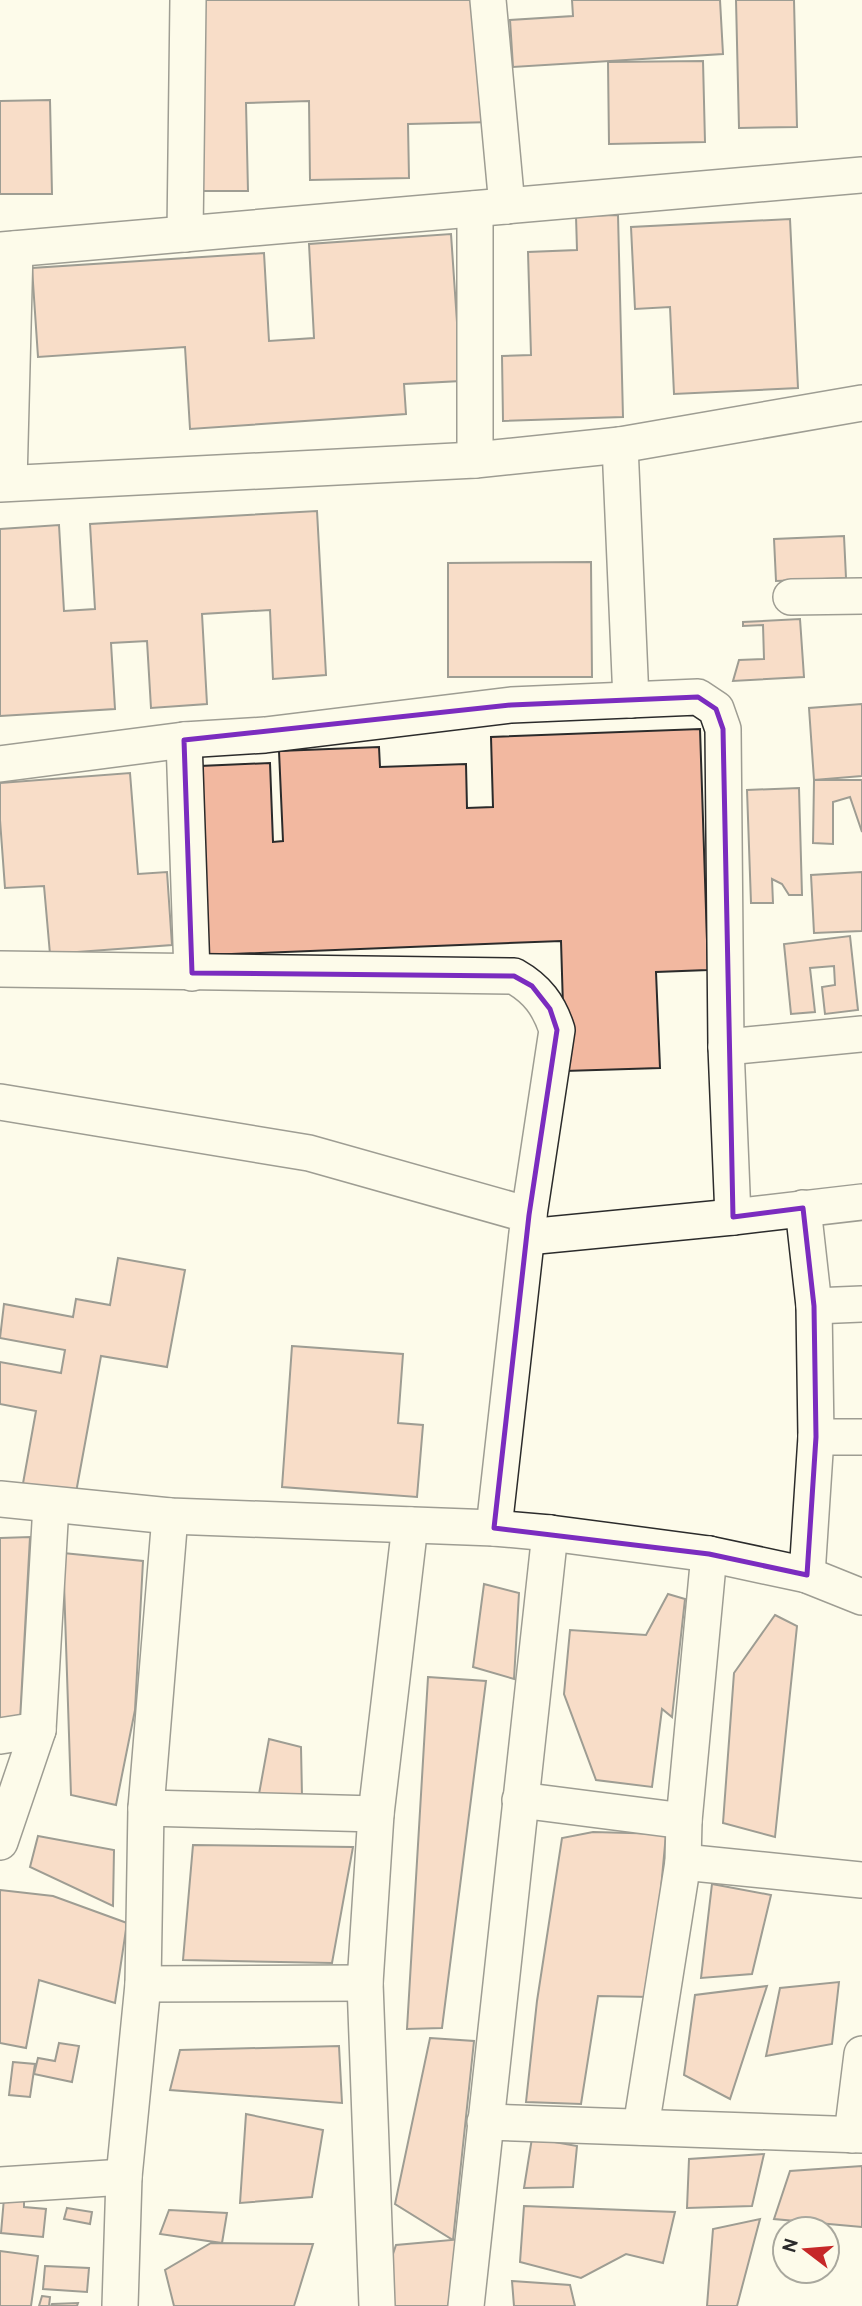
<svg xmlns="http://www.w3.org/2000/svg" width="862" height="2306" font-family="Overpass,sans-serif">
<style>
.building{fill:#f2b8a0;stroke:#2b2b2b;stroke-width:2}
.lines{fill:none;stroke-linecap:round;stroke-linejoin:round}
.street-casing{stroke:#2b2b2b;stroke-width:38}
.street{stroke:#fdfbea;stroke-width:35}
.marked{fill:none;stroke:#7b2cbf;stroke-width:5;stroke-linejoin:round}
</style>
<rect width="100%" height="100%" fill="#fdfbea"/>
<g class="building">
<path d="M203,0H480L494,122L408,124L409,178L310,180L309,101L246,103L248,191H200Z"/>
<path d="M572,0H720L723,54L513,67L510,20L573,16Z"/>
<path d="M736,0H794L797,127L739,128Z"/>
<path d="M703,61L705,142L609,144L608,62Z"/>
<path d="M50,100L52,194H0V101Z"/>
<path d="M618,215L623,417L503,421L502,356L531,355L528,252L577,250L576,216Z"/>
<path d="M790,219L798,388L674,394L670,307L635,309L631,227Z"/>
<path d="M451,234L461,381L404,384L406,414L190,429L185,347L38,357L32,268L264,253L269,341L314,338L309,244Z"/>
<path d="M317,511L326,675L273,679L270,610L202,614L207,704L151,708L147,641L111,643L115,709L0,716V529L59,525L64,611L95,609L90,524Z"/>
<path d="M844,536L846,578L776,581L774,539Z"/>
<path d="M591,562L592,677H448V563Z"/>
<path d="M800,619L804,677L733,681L739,660L764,659L763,625L743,626V622Z"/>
<path d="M862,704V776L814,780L809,708Z"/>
<path d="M700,729L708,970L656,972L660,1068L565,1071L561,941L207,955L200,766L270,763L273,842L283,841L279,751L379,747L380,767L466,764L467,808L493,807L491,737Z"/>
<path d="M130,773L138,874L167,872L172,945L50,954L44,886L5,888L0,820V783Z"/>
<path d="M814,780H862V832L850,797L833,802V844L813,843Z"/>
<path d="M799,788L802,895H789L782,884L772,879L773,903H751L747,790Z"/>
<path d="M862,872V931L814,933L811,875Z"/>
<path d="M850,936L858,1010L825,1014L822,987L835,985L834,966L810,968L815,1012L791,1014L784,944Z"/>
<path d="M118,1258L185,1270L167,1367L101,1356L75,1498L22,1489L36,1411L0,1404V1362L61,1373L65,1350L0,1338L4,1304L73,1317L76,1299L110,1305Z"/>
<path d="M292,1346L403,1354L398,1423L423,1425L417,1497L282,1487Z"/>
<path d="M30,1537L20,1720L0,1719V1538Z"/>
<path d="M63,1553L143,1561L135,1710L116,1805L71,1795Z"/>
<path d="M484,1584L519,1593L514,1679L473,1667Z"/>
<path d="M668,1594L685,1599L672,1717L662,1709L652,1787L596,1780L564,1694L570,1630L646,1635Z"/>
<path d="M775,1615L797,1626L775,1837L723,1823L734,1673Z"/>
<path d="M428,1677L486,1681L442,2028L407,2029Z"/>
<path d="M269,1739L301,1747L302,1796L259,1794Z"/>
<path d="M593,1832L666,1834L651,1997L598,1996L581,2104L526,2102L537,2001L562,1838Z"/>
<path d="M38,1836L114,1850L113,1906L30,1867Z"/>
<path d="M193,1845L353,1847L332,1963L183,1960Z"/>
<path d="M712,1884L771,1895L752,1974L701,1978Z"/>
<path d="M0,1890L53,1896L127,1923L115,2003L39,1980L26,2048L0,2043Z"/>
<path d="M839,1982L832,2044L766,2056L780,1988Z"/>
<path d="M767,1986L730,2099L684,2075L695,1995Z"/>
<path d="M430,2038L474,2041L453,2240L395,2204Z"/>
<path d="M59,2043L79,2046L72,2082L34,2074L38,2058L55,2061Z"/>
<path d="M339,2046L342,2103L170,2090L180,2050Z"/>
<path d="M13,2062L35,2064L30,2097L9,2095Z"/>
<path d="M246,2114L323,2130L312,2197L240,2203Z"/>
<path d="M532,2138L577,2146L573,2187L524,2188Z"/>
<path d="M764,2154L752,2206L687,2208L689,2159Z"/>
<path d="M862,2166V2227L774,2219L790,2171Z"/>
<path d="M4,2198L24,2200V2207L46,2209L43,2237L1,2233Z"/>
<path d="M524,2206L675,2212L663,2263L626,2254L581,2278L520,2262Z"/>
<path d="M67,2208L92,2212L90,2224L64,2219Z"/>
<path d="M169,2210L227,2213L222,2243L160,2234Z"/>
<path d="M760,2219L737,2306H707L713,2229Z"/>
<path d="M462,2239L448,2306H393L388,2269L396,2245Z"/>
<path d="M211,2243L313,2244L294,2306H174L165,2270Z"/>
<path d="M0,2251L38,2256L31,2306H0Z"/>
<path d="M45,2266L89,2268L87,2292L43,2289Z"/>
<path d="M512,2281L570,2285L575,2306H514Z"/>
<path d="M42,2296L50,2297L49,2306H39Z"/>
<path d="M78,2303L77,2306H51L52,2304Z"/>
</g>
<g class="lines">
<g class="street-casing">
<g id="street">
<path d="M488,0L507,206"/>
<path d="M185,234L188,0"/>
<path d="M0,250L862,175"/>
<path d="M620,445L631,700"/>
<path d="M475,460V209"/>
<path d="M9,483L15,249"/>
<path d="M0,484L475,460L620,445L862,403"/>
<path d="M791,597L862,596"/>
<path d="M184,740L192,973"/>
<path d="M0,764L184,740L265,735L511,705L698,697L716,709L723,729L726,1047L733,1217"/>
<path d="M0,969L514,976C537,989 549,1005 557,1030L529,1215"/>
<path d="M726,1047L862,1034"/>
<path d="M0,1102L309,1153L529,1215L494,1528"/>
<path d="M803,1208L814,1306L816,1437L807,1575"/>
<path d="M527,1237L733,1217L862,1202"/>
<path d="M814,1306L862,1304"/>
<path d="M816,1437H862"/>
<path d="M0,1499L170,1516L494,1528L550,1533L709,1554L807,1575L862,1597"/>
<path d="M0,1736L38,1730"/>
<path d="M520,1800L684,1821"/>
<path d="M146,1808L376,1814"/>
<path d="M0,1842L38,1730L51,1505"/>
<path d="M683,1862L862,1880"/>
<path d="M143,1984L365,1983"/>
<path d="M485,2122L862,2135"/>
<path d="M641,2127L683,1862L684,1821L709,1554"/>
<path d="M852,2135L862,2054"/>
<path d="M0,2185L124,2177"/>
<path d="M120,2306L124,2177L143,1984L146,1808L170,1516"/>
<path d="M377,2306L365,1983L376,1814L410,1525"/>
<path d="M466,2306L550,1533"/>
</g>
</g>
<use href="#street" class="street"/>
</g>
<path d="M0 0H862V2306H0ZM698,697L716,709L723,729L733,1217L803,1208L814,1306L816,1437L807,1575L709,1554L494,1528L529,1215L557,1030L550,1009L532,986L514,976L192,973L184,740L511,705Z" fill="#fdfbea" fill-opacity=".55" fill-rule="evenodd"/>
<path class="marked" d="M698,697L716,709L723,729L733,1217L803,1208L814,1306L816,1437L807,1575L709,1554L494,1528L529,1215L557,1030L550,1009L532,986L514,976L192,973L184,740L511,705Z"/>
<g transform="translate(806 2250) rotate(286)"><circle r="33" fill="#fdfbea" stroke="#a9a89e" stroke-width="2"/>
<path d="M0-5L12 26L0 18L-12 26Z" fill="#c62828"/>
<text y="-10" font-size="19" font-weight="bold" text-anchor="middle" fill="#2b2b2b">N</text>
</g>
</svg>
